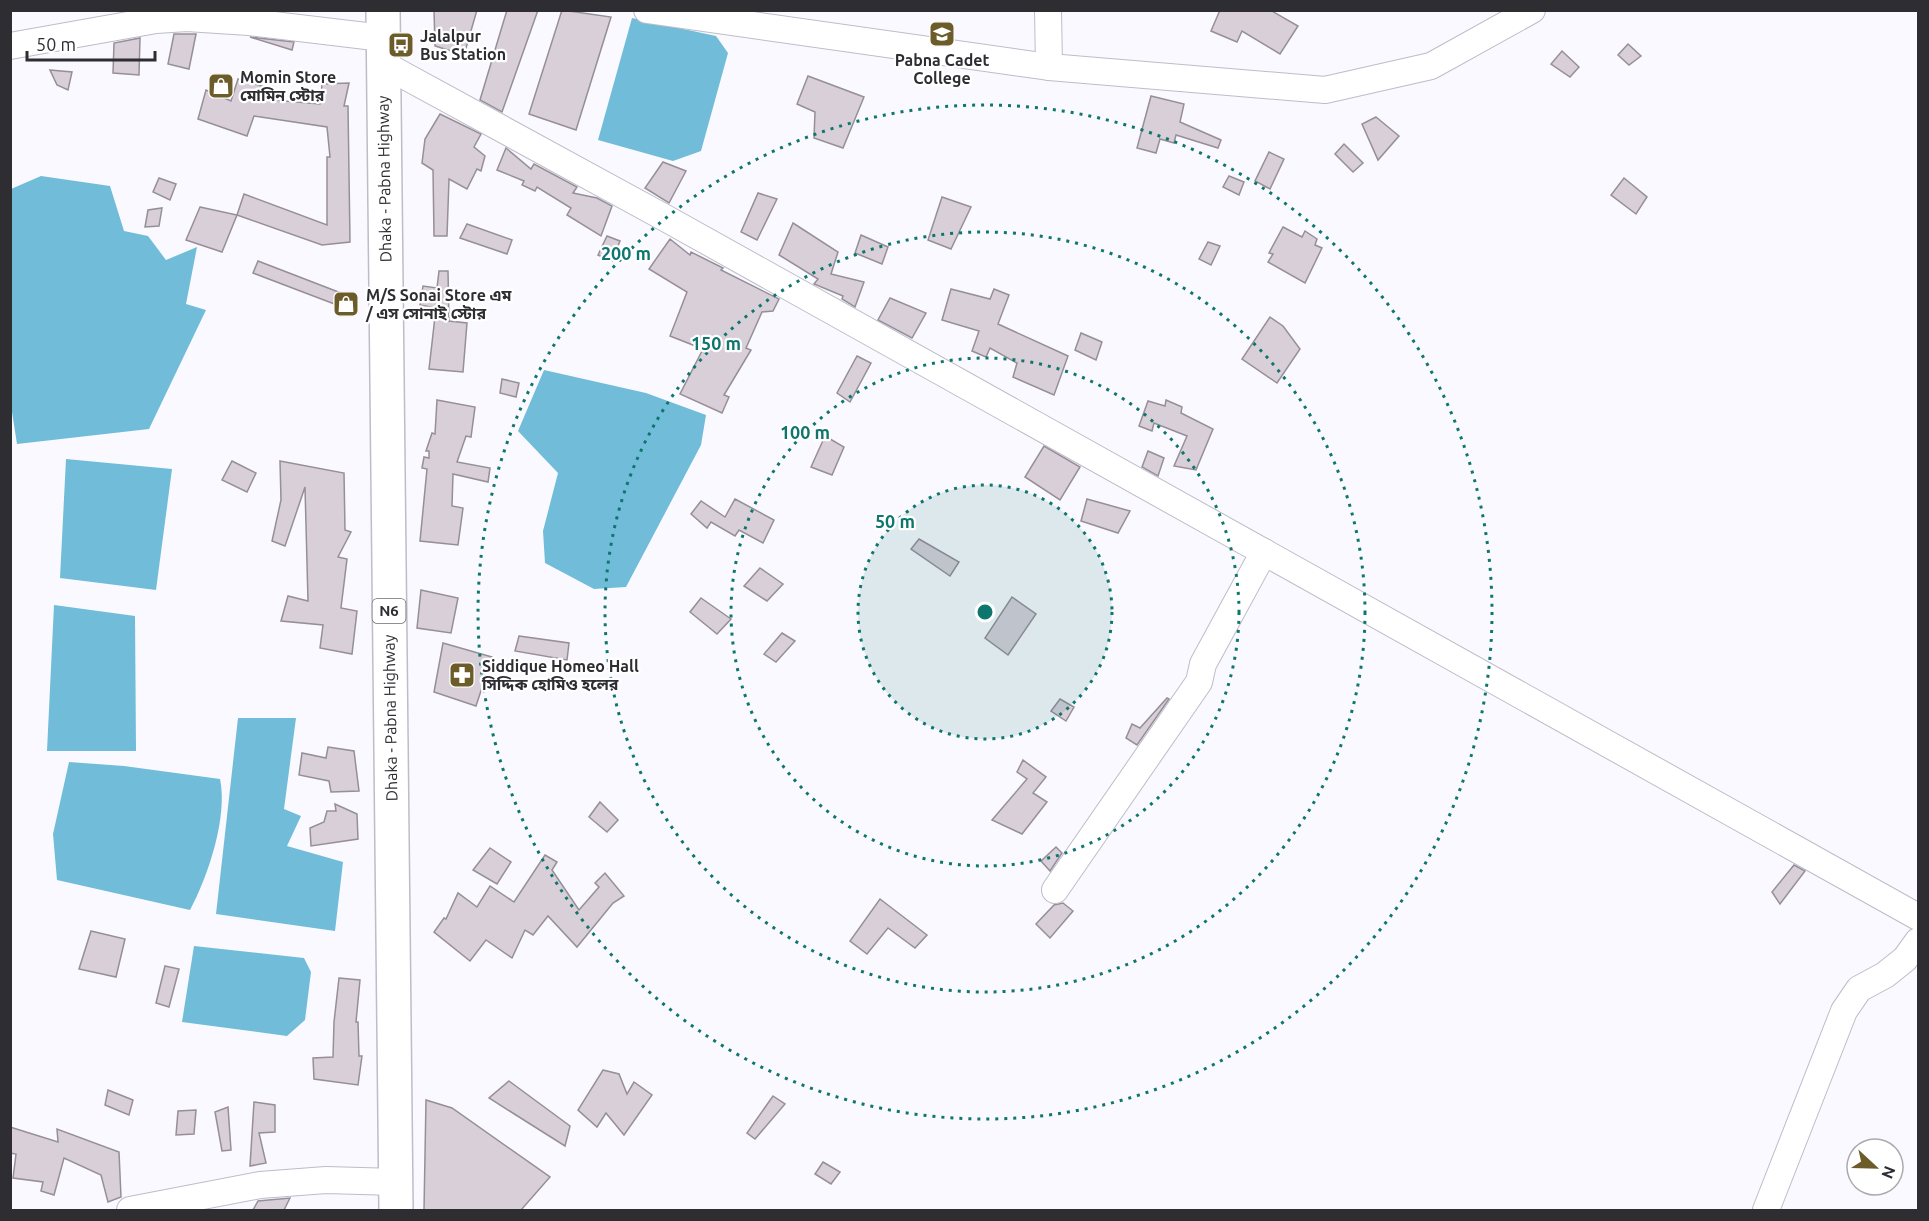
<svg xmlns="http://www.w3.org/2000/svg" width="1929" height="1221" font-family="Ubuntu,'Noto Sans Bengali',sans-serif">
<style>
.water{fill:#71bcd8}
.building{fill:#d8cfd9;stroke:#968e98;stroke-width:1.5}
.lines{fill:none;stroke-linecap:round;stroke-linejoin:round}
.minor-casing{stroke:#bdbdc9;stroke-width:28}
.highway-casing{stroke:#bdbdc9;stroke-width:36}
.minor{stroke:#fff;stroke-width:26}
.highway{stroke:#fff;stroke-width:33}
.ring{fill:none;stroke:#0f766e;stroke-width:3;stroke-dasharray:3 6}
.labels{text-anchor:middle;stroke-width:4.5;stroke-linejoin:round;paint-order:stroke}
.shield{fill:#fff;stroke:#6c6c70;stroke-width:1.5}
.shield-label{font-size:15px;font-weight:bold;fill:#2d2d32}
.poi-label{font-size:16px;font-weight:bold;fill:#2d2d32;stroke:#fff;text-anchor:start}
.street-label{font-size:16px;fill:#2d2d32;stroke:#fff}
.centre{fill:#0f766e;stroke:#fff;stroke-width:3}
.ring-label{font-size:18px;text-anchor:middle;font-weight:bold;fill:#0f766e;stroke:#fff;stroke-width:4.5;stroke-linejoin:round;paint-order:stroke}
</style>
<rect width="100%" height="100%" fill="#faf9ff"/>
<g class="water">
<path d="M632,18L716,36L728,53L701,151L673,161L598,140Z"/>
<path d="M41,176L110,186L124,231L148,236L166,260L197,247L186,304L206,310L149,429L17,444L10,399L11,189Z"/>
<path d="M544,370L646,393L706,415L701,445L626,587L594,589L545,563L543,531L558,473L518,431Z"/>
<path d="M66,459L172,469L156,590L60,578Z"/>
<path d="M54,605L135,616L136,751H47Z"/>
<path d="M238,718H296L284,809L301,816L287,846L343,862L335,931L216,914Z"/>
<path d="M69,762L124,766L220,779C228,817 208,876 190,910L57,880L53,834Z"/>
<path d="M194,946L304,958L311,972L305,1020L287,1036L182,1022Z"/>
</g>
<g class="building">
<path d="M434,10H477L464,55L435,46Z"/>
<path d="M507,10H538L502,112L480,100Z"/>
<path d="M562,10L611,17L576,130L529,114Z"/>
<path d="M1220,10H1270L1298,26L1280,54L1242,31L1237,42L1211,31Z"/>
<path d="M174,34H196L189,69L168,64Z"/>
<path d="M250,37L294,42L292,50Z"/>
<path d="M140,38L139,75L113,73L114,43Z"/>
<path d="M1628,44L1641,56L1629,65L1618,55Z"/>
<path d="M1562,51L1579,67L1570,77L1551,64Z"/>
<path d="M50,70L72,72L68,90L57,85Z"/>
<path d="M808,76L864,97L843,148L814,138L815,112L797,104Z"/>
<path d="M238,79L265,87L261,99L320,104L322,84L349,83L344,106H348L350,242L322,245L237,215L244,194L327,225V157H330L327,127L254,116L247,136L198,119L206,90L231,101Z"/>
<path d="M1151,96L1184,104L1180,122L1221,140L1218,148L1176,135L1174,143L1160,139L1156,153L1137,148Z"/>
<path d="M440,114L481,134L474,147L485,156L481,171L477,169L467,189L449,179L447,236H434L433,170L422,163L425,139Z"/>
<path d="M1376,117L1399,136L1378,160L1362,124Z"/>
<path d="M1344,144L1363,163L1353,172L1335,154Z"/>
<path d="M506,148L531,169L534,164L577,187L573,193L597,198L612,206L601,236L567,215L571,208L537,187L535,191L522,185L524,181L497,170Z"/>
<path d="M1269,152L1284,159L1270,189L1255,181Z"/>
<path d="M663,162L686,171L669,203L645,188Z"/>
<path d="M1229,176L1244,182L1239,195L1223,187Z"/>
<path d="M159,178L176,184L170,200L153,192Z"/>
<path d="M1624,178L1647,197L1636,214L1611,195Z"/>
<path d="M758,193L777,199L757,240L741,232Z"/>
<path d="M942,197L971,207L951,249L928,240Z"/>
<path d="M200,207L237,215L222,252L186,240Z"/>
<path d="M162,208L159,226L145,227L148,210Z"/>
<path d="M793,223L838,252L831,274L864,282L855,307L842,299L843,296L814,284L818,279L779,255Z"/>
<path d="M467,224L512,240L507,254L460,238Z"/>
<path d="M1283,227L1302,237L1305,231L1317,239L1315,245L1322,248L1305,283L1268,262L1273,254L1269,253Z"/>
<path d="M861,235L888,247L882,264L855,253Z"/>
<path d="M607,236L620,241L612,261L598,255Z"/>
<path d="M670,239L690,255L691,252L723,268L721,270L779,299L773,311L762,312L746,348L751,350L724,395L729,397L722,413L680,394L703,349L670,336L687,292L649,269Z"/>
<path d="M1208,242L1220,246L1211,265L1199,259Z"/>
<path d="M258,261L341,293L337,305L253,273Z"/>
<path d="M439,271H448L449,321L467,323L463,372L429,369L436,308L420,305L423,286L437,288Z"/>
<path d="M951,289L990,299L994,289L1009,295L998,324L1068,356L1054,395L1013,377L1017,363L990,348L986,357L972,351L979,331L942,320Z"/>
<path d="M890,298L926,313L912,338L878,320Z"/>
<path d="M1270,317L1283,326L1300,349L1277,383L1242,359Z"/>
<path d="M1081,333L1102,342L1096,360L1075,350Z"/>
<path d="M857,356L871,363L850,402L837,393Z"/>
<path d="M502,379L519,383L516,397L500,393Z"/>
<path d="M437,400L475,407L471,437L466,436L457,462L490,468L488,482L453,474L452,506L463,508L458,545L420,541L427,469L422,468L424,457L429,458V451H426L432,433L435,434Z"/>
<path d="M1166,400L1182,407L1181,413L1213,429L1196,470L1174,466L1187,436L1154,423L1152,431L1139,426L1148,401L1165,406Z"/>
<path d="M825,436L844,447L832,475L811,467Z"/>
<path d="M1044,446L1080,467L1060,500L1025,477Z"/>
<path d="M1148,451L1164,458L1158,476L1142,467Z"/>
<path d="M232,461L256,473L247,492L222,480Z"/>
<path d="M280,461L344,473L345,530L351,532L338,557L347,559L341,608L357,611L352,654L320,648L323,625L281,621L288,596L308,601L305,487L285,546L272,541L281,500Z"/>
<path d="M735,499L774,520L763,543L739,530L735,536L711,522L707,528L691,514L701,501L725,517Z"/>
<path d="M1087,499L1130,511L1118,533L1081,521Z"/>
<path d="M919,539L959,562L950,576L911,549Z"/>
<path d="M760,568L783,584L767,601L744,586Z"/>
<path d="M421,590L458,598L451,633L417,628Z"/>
<path d="M1012,597L1036,614L1008,655L985,638Z"/>
<path d="M701,598L731,619L717,634L690,612Z"/>
<path d="M782,633L795,641L776,662L764,654Z"/>
<path d="M519,636L569,643L567,660L515,651Z"/>
<path d="M443,643L492,657L476,706L434,692Z"/>
<path d="M1167,698L1169,699L1137,745L1126,738L1132,724L1140,728Z"/>
<path d="M1060,699L1074,707L1066,721L1051,711Z"/>
<path d="M328,747L354,751L359,791L331,792L329,781L299,775L302,753L326,758Z"/>
<path d="M1023,760L1046,777L1033,793L1047,802L1022,834L992,820L1027,779L1017,772Z"/>
<path d="M600,802L618,820L607,832L589,817Z"/>
<path d="M335,804L357,814L358,839L311,846L310,828L324,822L327,811H336Z"/>
<path d="M1056,847L1062,853L1050,871L1041,861Z"/>
<path d="M490,848L511,862L497,884L473,870Z"/>
<path d="M545,855L557,862L552,870L579,910L599,887L595,883L605,873L624,896L613,903L577,947L548,916L533,935L525,930L512,958L486,940L470,961L434,932L444,918L446,919L458,893L477,907L490,886L514,902Z"/>
<path d="M1794,865L1805,871L1780,904L1772,892Z"/>
<path d="M880,899L927,935L915,948L888,928L867,954L850,941Z"/>
<path d="M1063,903L1073,911L1050,938L1036,924L1054,905Z"/>
<path d="M91,931L125,939L116,977L79,969Z"/>
<path d="M165,966L179,969L169,1007L156,1003Z"/>
<path d="M339,978L360,980L356,1022H358L359,1056H362L358,1085L314,1079L313,1058L333,1057L334,1022Z"/>
<path d="M603,1070L619,1074L627,1094L634,1082L652,1095L624,1135L606,1113L597,1127L578,1110Z"/>
<path d="M509,1081L570,1126L565,1146L489,1098Z"/>
<path d="M108,1090L133,1100L129,1115L105,1105Z"/>
<path d="M773,1096L785,1104L755,1139L747,1133Z"/>
<path d="M426,1100L452,1108L550,1177L521,1210H424Z"/>
<path d="M254,1102L275,1105V1132L259,1133L266,1163L250,1166Z"/>
<path d="M228,1107L231,1150L222,1151L215,1112Z"/>
<path d="M196,1110L194,1134L176,1135L178,1111Z"/>
<path d="M10,1127L58,1142L57,1129L119,1152L121,1197L108,1202L101,1175L64,1158L54,1195L41,1191L43,1182L13,1178L16,1154L10,1153Z"/>
<path d="M823,1162L840,1172L831,1184L815,1174Z"/>
<path d="M290,1198L284,1210H253L258,1201Z"/>
</g>
<g class="lines">
<g class="minor-casing">
<g id="minor">
<path d="M647,10L1049,67L1325,90L1431,66L1532,10"/>
<path d="M1048,10L1049,67"/>
<path d="M10,46L156,20L187,18L249,22L383,38"/>
<path d="M383,64L667,219L1918,917"/>
<path d="M1055,890L1199,682L1203,664L1264,552"/>
<path d="M130,1210L260,1185L326,1180L396,1182"/>
<path d="M1766,1210L1844,1011L1859,989L1885,975L1905,959L1918,941"/>
</g>
</g>
<g class="highway-casing">
<path id="highway" d="M383,10L396,1210"/>
</g>
<use href="#minor" class="minor"/>
<use href="#highway" class="highway"/>
</g>
<circle cx="985" cy="612" r="127" fill="#0f766e" fill-opacity=".12"/>
<g class="ring">
<circle cx="985" cy="612" r="127"/>
<circle cx="985" cy="612" r="254"/>
<circle cx="985" cy="612" r="380"/>
<circle cx="985" cy="612" r="507"/>
</g>
<defs>
<g id="university-square" transform="scale(1.35)"><rect x="-9" y="-9" width="18" height="18" rx="4" fill="#6c5c2a" stroke="#fff"/><path d="M0-5L7-2L0 1L-7-2ZM-4 1L0 2.5L4 1V4Q0 6-4 4Z" fill="#fff"/></g>
<g id="bus-square" transform="scale(1.35)"><rect x="-9" y="-9" width="18" height="18" rx="4" fill="#6c5c2a" stroke="#fff"/><path d="M-5-6H5V4H4V6H2V4H-2V6H-4V4H-5ZM-3.5-4V0h7V-4ZM-3.5 1.2v1.5H-2V1.2ZM2 1.2v1.5H3.5V1.2Z" fill="#fff"/></g>
<g id="shop-square" transform="scale(1.35)"><rect x="-9" y="-9" width="18" height="18" rx="4" fill="#6c5c2a" stroke="#fff"/><path d="M-5-2.5h2.3a2.7 3.5 0 0 1 5.4 0H5L5.5 6h-11ZM-1.5-2.5h3a1.5 2.3 0 0 0-3 0Z" fill="#fff"/></g>
<g id="pharmacy-square" transform="scale(1.35)"><rect x="-9" y="-9" width="18" height="18" rx="4" fill="#6c5c2a" stroke="#fff"/><path d="M-2-6h4v4h4v4h-4v4h-4v-4h-4v-4h4Z" fill="#fff"/></g>
</defs>
<g fill-rule="evenodd">
<use href="#university-square" x="942" y="34"/>
<use href="#bus-square" x="401" y="45"/>
<use href="#shop-square" x="221" y="86"/>
<use href="#shop-square" x="346" y="304"/>
<use href="#pharmacy-square" x="462" y="675"/>
</g>
<g class="labels">
<rect class="shield" x="372.5" y="599" width="33" height="24" rx="4.5"/>
<g class="shield-label">
<text x="389" y="616">N6</text>
</g>
<g class="poi-label">
<text x="420" y="42">Jalalpur<tspan x="420" dy="18">Bus Station</tspan></text>
<text x="942" y="66" text-anchor="middle">Pabna Cadet<tspan x="942" dy="18">College</tspan></text>
<text x="240" y="83">Momin Store<tspan x="240" dy="18">মোমিন স্টোর</tspan></text>
<text x="366" y="301">M/S Sonai Store এম<tspan x="366" dy="18">/ এস সোনাই স্টোর</tspan></text>
<text x="482" y="672">Siddique Homeo Hall<tspan x="482" dy="18">সিদ্দিক হোমিও হলের</tspan></text>
</g>
<g class="street-label">
<text transform="translate(384 179) rotate(-91)" y="6">Dhaka - Pabna Highway</text>
<text transform="translate(390 718) rotate(-91)" y="6">Dhaka - Pabna Highway</text>
</g>
</g>
<circle cx="985" cy="612" r="9" class="centre"/>
<g class="ring-label">
<text x="626" y="260">200 m</text>
<text x="716" y="350">150 m</text>
<text x="805" y="439">100 m</text>
<text x="895" y="528">50 m</text>
</g>
<rect width="1929" height="1221" fill="none" stroke="#2d2d32" stroke-width="24"/>
<g transform="translate(1875 1167) rotate(112)"><circle r="28" fill="#ffffff" stroke="#ababad" stroke-width="1.5"/>
<path d="M0-4.5L10 22L0 15L-10 22Z" fill="#6c5c2a"/>
<text y="-9" font-size="16" font-weight="bold" text-anchor="middle" fill="#2d2d32">N</text>
</g>
<path d="M27 51v9h128v-9" fill="none" stroke="#2d2d32" stroke-width="3"/>
<text x="36" y="51" font-size="18" fill="#2d2d32" stroke="#ffffff" stroke-width="4.5" paint-order="stroke">50 m</text>
</svg>
